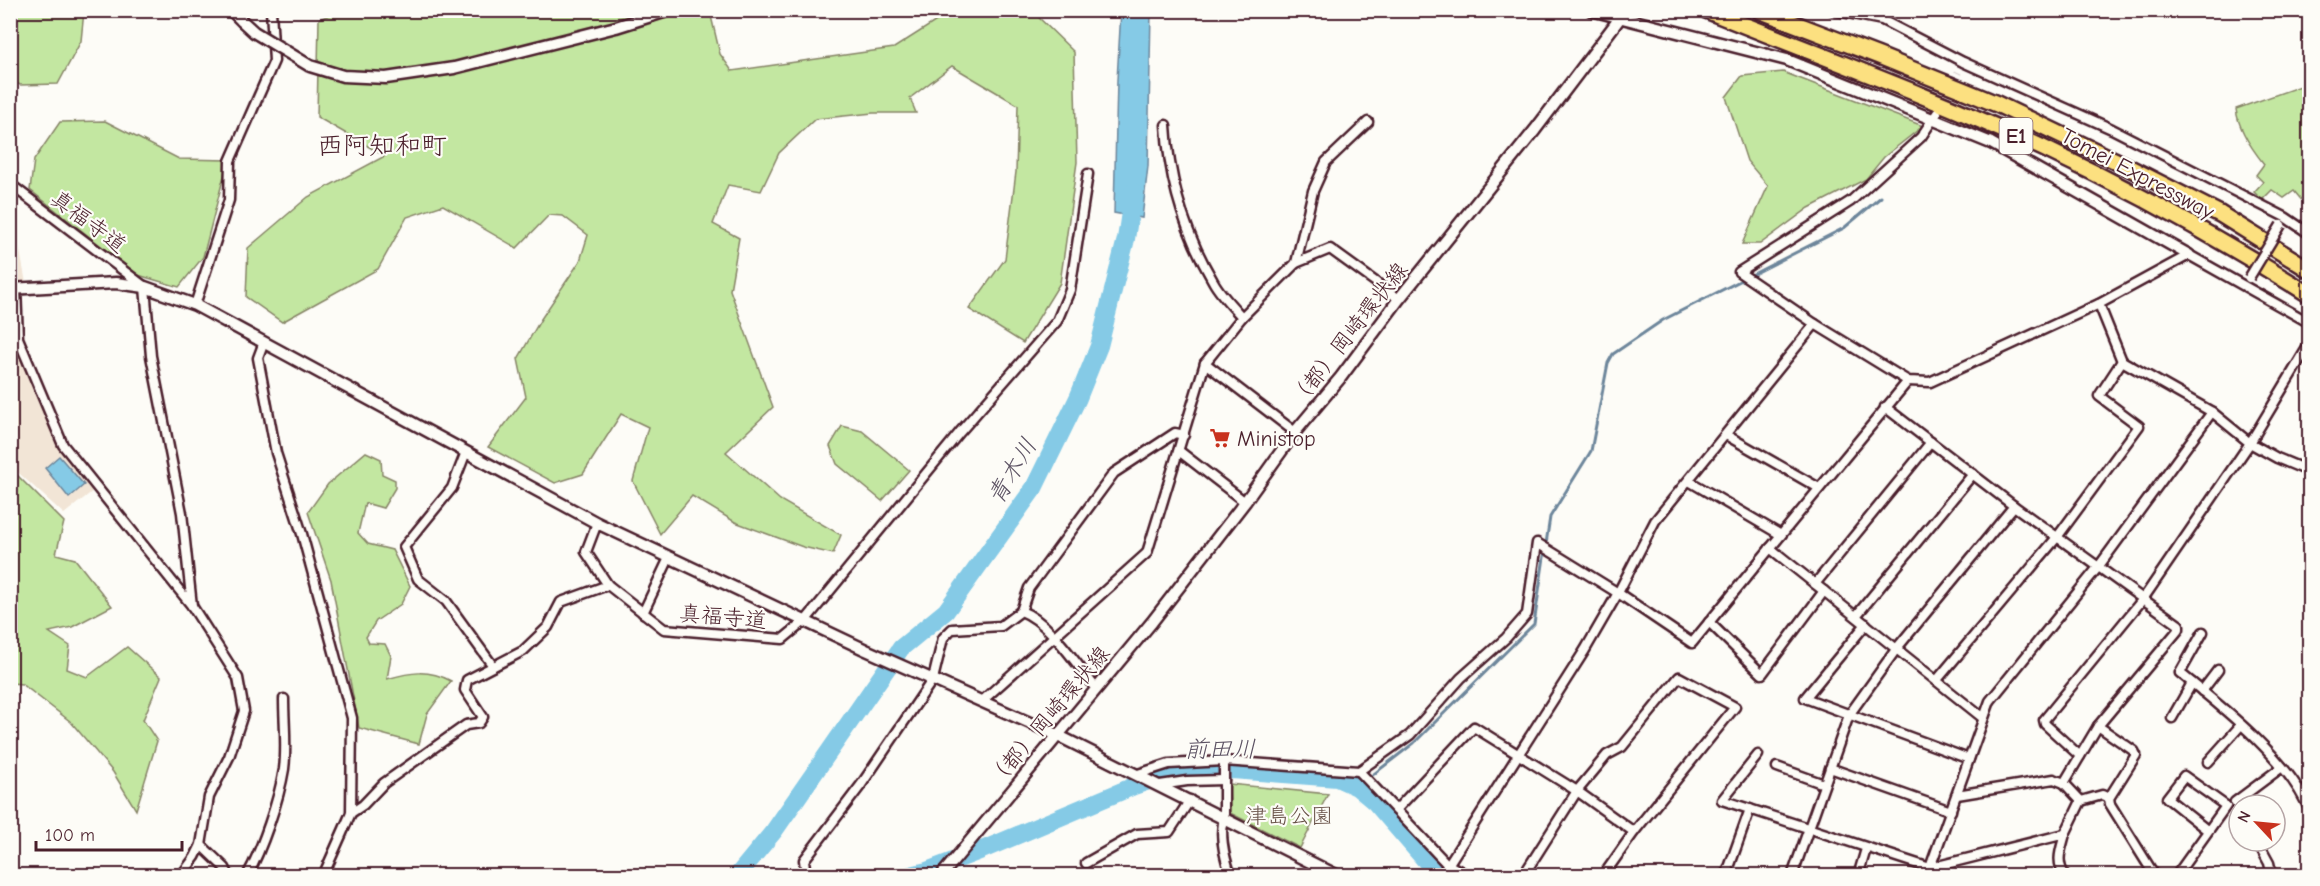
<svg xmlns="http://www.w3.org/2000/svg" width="2320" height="886" font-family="'Comic Neue','Klee One',sans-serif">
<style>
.built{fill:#f2e5d6}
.green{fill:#c3e7a1;stroke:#868366;stroke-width:1.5}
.water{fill:#85cae6;stroke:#6d869b;stroke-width:1.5}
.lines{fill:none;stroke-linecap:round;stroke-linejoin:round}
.stream{stroke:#6d869b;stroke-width:3}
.river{stroke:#85cae6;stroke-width:18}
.minor-tunnel{stroke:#d9d0ce;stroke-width:8;stroke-dasharray:8 4;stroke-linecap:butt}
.minor-casing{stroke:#4a1f2b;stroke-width:13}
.tertiary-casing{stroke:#4a1f2b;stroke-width:15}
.motorway-casing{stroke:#4a1f2b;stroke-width:20}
.minor{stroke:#fdfcf7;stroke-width:8}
.tertiary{stroke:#fdfcf7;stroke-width:10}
.motorway{stroke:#fce080;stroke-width:15}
.minor-bridge-casing{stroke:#4a1f2b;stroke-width:13;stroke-linecap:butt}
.tertiary-bridge-casing{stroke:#4a1f2b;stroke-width:15;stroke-linecap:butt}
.minor-bridge{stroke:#fdfcf7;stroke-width:8}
.tertiary-bridge{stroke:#fdfcf7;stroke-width:10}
.labels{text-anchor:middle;stroke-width:4.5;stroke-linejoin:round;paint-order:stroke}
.shield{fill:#fdfcf7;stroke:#806168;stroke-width:1.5}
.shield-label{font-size:21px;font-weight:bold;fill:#4a1f2b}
.street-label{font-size:22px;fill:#4a1f2b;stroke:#fdfcf7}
.poi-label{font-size:22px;fill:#4a1f2b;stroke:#fdfcf7;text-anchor:start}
.park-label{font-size:22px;fill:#685148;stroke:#fdfcf7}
.water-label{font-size:24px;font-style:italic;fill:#5c5263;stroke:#fdfcf7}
.quarter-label{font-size:26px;fill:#4a1f2b;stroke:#fdfcf7}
</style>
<rect width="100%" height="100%" fill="#fdfcf7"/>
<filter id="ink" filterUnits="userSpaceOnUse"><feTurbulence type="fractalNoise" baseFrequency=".0167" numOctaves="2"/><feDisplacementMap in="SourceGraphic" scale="12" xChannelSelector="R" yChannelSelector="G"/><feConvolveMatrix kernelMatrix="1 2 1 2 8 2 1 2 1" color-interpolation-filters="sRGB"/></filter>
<g filter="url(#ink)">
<path class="built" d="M10,197L26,283L11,285L13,340L58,447L93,491L64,514L11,466Z"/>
<g class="green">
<path d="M10,11H84L81,41L58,84L20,85L11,80Z"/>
<path d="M340,11H731L711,16L720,54L732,71L894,48L941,18L973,11H1032L1074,52L1077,162L1060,283L1023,343L969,309L1005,259L1016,172L1018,105L952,66L910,98L916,113H873L815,119L779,153L761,191L728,185L713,224L739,238L730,290L773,407L726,452L780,500L841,535L833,554L803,547L735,522L692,496L660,534L633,481L648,427L621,414L583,474L555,483L488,447L526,397L518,359L541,319L580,261L588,235L563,216L549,215L517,248L443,205L407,217L378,269L282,322L246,297L248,248L308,197L385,156L317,117L319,19Z"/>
<path d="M1783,72L1923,126L1884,157L1866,179L1809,208L1760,244H1742L1768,186L1747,161L1726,97L1742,76Z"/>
<path d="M2309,83V209L2294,191L2284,198L2272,190L2262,200L2254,192L2263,182L2256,175L2264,164C2252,149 2238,128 2236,109Z"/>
<path d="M105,121L179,159L228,160L203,257L179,287L138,275L30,190L34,160L60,122Z"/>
<path d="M842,426L862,431L909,470L882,501L837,464L830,446Z"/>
<path d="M366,452L381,459L382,474L395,480V488L383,508L365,503L358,533L368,544L392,550L410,586L401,604L376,621L366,637L369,643L385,644L391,656L387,679C411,672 428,669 451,681L427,714L419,744L359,728L331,580L308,512L328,484Z"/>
<path d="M11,469L64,522L56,554L75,559L112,606L72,627L49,632L70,646L67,669L87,677L127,647L161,677L143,720L157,741L136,810L113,772L71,722L22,684L11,683Z"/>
<path d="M1229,784L1328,794L1300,848L1230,813Z"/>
</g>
<g class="water">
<path d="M1121,11H1151L1148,166L1142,218L1114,213L1117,80Z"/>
<path d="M59,456L84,485L69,498L45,468Z"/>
</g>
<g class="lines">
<path class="stream" d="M1357,787L1414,743L1534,624L1550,517L1591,451L1608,363L1613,354L1663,320L1844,228L1881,197"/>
<g class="river">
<path d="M737,876L774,831L901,648L946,611L1034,488L1078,398L1099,346L1126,239L1133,192"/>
<path d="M907,876L927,871L982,850L1134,786L1173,773L1232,770L1337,778L1357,787L1375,802L1439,876"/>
</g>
<path class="minor-tunnel" d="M1941,105L1958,72"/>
<g class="minor-casing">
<g id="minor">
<path d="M1832,10L1882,20L1963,62L2112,129L2285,217L2310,234"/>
<path d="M1937,113L1921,137L1851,201L1739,272L1815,324L1908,381L1930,382L2099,304L2189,255L2310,323"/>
<path d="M1166,125C1169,180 1185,233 1213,281C1220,294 1232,306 1242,317"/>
<path d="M10,184L145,287L151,356L182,513L192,606"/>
<path d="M1296,263L1330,249L1399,299"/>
<path d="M16,288L18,338L63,445L192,606L238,678L244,711L229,757L209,797L201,845L195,857L181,876"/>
<path d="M195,305L229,200L230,161L274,61L271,10"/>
<path d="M264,342L258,358L276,453L302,534L352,718L351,813L323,876"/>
<path d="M2310,343L2250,443L2277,458L2306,470L2310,463"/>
<path d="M1205,363L1295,432"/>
<path d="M1885,407L2014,506L2179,625V629L2098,726L2064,783"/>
<path d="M1726,435L1819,488"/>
<path d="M1179,451L1245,502"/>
<path d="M466,452L452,488L404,547L418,579L446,601L493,666"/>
<path d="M1689,481L1781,535"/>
<path d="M597,523L586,552L608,585L664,629L783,639L806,620L960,432L1057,321L1070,290L1088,174"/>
<path d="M1770,548L1983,718"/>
<path d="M1815,584L1931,442"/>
<path d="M1021,611L1029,588L1114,473L1175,433L1184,435"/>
<path d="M643,613L669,558"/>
<path d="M1856,616L1973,474"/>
<path d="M1709,622L1762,674L1824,591"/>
<path d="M1866,624L1805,698L1969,759"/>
<path d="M2203,632L2180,673C2221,706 2292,762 2310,812"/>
<path d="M1937,680L2058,536L2139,426L2099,396L2122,361"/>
<path d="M2202,691L2218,670"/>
<path d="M982,701L1147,553L1205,363L1242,317L1296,263L1313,191L1326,162L1368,122"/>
<path d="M2172,718L2192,683"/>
<path d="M2098,726L2134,751L2136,755L2109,798L2110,804L2155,876"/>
<path d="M1758,755L1722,800L1930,868L2065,834C2061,850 2055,861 2065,876"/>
<path d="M2080,756L2045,724L2044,720L2143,599L2250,443L2212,412L2122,361L2099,304"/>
<path d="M1224,761V819C1219,836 1225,859 1231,876"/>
<path d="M2208,762L2241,725"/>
<path d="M1777,767L1824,784"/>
<path d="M1830,768L1951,811"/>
<path d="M1359,771L1447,864L1469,876"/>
<path d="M1138,774L1169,764L1224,761L1359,771L1410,735L1461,678L1506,638L1527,614L1537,543L1618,593L1692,643L1908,381"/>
<path d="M1160,785L1187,781L1224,780"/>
<path d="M1957,795L2054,779L2064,783L2081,801L2102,795L2109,798"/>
<path d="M2239,809L2235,802L2282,767"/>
<path d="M1396,810L1474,727L1577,791L1634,832"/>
<path d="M351,813L363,805L384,783L466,725L479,723L483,717L465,690L467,680L523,651L548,627L561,602L608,585"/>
<path d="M2065,834L2081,801"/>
<path d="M2257,841L2269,863L2272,876"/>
<path d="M201,845L225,868L229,876"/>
<path d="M1086,863L1137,834L1169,832L1190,800"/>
<path d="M247,876C262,849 279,800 284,769C287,747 284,722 284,699"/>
<path d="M806,876L804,860L861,785L933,679L943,638L952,629L1001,626L1021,611C1050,622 1076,664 1096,688"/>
<path d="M1441,876L1585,650L1618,593L1655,521L1815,324"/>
<path d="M1523,876L1577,791L1607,755L1622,747L1679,677L1735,707L1634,832L1603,876"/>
<path d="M1726,876L1750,809"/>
<path d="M1792,876L1849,715L1897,648L2014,506"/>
<path d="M1858,876L1866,849"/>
<path d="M1927,876L1990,701L2099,566L2212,412"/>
<path d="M2176,876L2226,806L2184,776L2167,798L2207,830"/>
</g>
</g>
<g class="tertiary-casing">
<g id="tertiary">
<path d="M231,10L242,21"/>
<path d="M1591,10L1787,60L1991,143L2189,255"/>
<path d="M310,66L343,76L386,78L454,68L616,27L670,10"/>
<path d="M10,289L116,283L145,287L195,305L597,523L866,650L1057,735L1338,876"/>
<path d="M941,876L1152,622L1245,502L1295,432L1341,377L1399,299L1535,130L1626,10"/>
</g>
</g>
<g class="motorway-casing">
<g id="motorway">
<path d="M1706,10C1818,55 1933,97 2043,148C2134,191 2224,241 2310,295"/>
<path d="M1759,10L1879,56L1997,104L2114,160L2220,214L2310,270"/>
</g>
</g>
<use href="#minor" class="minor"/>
<use href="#tertiary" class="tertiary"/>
<use href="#motorway" class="motorway"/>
<g class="minor-bridge-casing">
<path id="minor-bridge" d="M2249,278L2281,225"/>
</g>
<g class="tertiary-bridge-casing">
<path id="tertiary-bridge" d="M242,21L254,32L310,66"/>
</g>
<use href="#minor-bridge" class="minor-bridge"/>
<use href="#tertiary-bridge" class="tertiary-bridge"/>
</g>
</g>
<defs>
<g id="supermarket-bare" transform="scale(1.62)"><path d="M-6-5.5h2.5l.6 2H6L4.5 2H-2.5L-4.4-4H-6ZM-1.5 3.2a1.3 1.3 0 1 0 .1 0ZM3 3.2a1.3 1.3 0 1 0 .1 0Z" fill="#c8321e" stroke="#fdfcf7" stroke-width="2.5" paint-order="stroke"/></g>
</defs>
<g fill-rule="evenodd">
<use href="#supermarket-bare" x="1220" y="438"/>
</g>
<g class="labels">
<rect class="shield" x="1999.5" y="118" width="33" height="36" rx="4.5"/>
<g class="shield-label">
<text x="2016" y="143">E1</text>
</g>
<g class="street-label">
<text transform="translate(2138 173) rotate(28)" y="8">Tomei Expressway</text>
<text transform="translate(89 221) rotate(37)" y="8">真福寺道</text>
<text transform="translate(1348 334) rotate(-52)" y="8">（都）岡崎環状線</text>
<text transform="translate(723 616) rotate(5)" y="8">真福寺道</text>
<text transform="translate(1048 716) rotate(-50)" y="8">（都）岡崎環状線</text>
</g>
<g class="poi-label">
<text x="1237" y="446">Ministop</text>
</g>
<g class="park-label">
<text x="1289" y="823">津島公園</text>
</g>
<g class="water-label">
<text transform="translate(1012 471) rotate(-59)" y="8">青木川</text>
<text x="1220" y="757">前田川</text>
</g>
<g class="quarter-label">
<text x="382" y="154">西阿知和町</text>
</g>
</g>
<rect width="2320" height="886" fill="none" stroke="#fdfcf7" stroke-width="36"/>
<rect x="18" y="18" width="2284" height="850" fill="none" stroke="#4a1f2b" stroke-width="2" filter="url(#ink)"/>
<g transform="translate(2257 823) rotate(296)"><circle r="28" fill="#fdfcf7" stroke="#b5a4a5" stroke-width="1.5"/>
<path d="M0-4.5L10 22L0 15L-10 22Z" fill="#c8321e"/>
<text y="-9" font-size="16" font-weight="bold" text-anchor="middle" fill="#4a1f2b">N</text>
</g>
<path d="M36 841v9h146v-9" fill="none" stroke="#4a1f2b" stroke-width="3"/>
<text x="45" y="841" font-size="18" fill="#4a1f2b" stroke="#fdfcf7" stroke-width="4.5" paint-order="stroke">100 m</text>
</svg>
